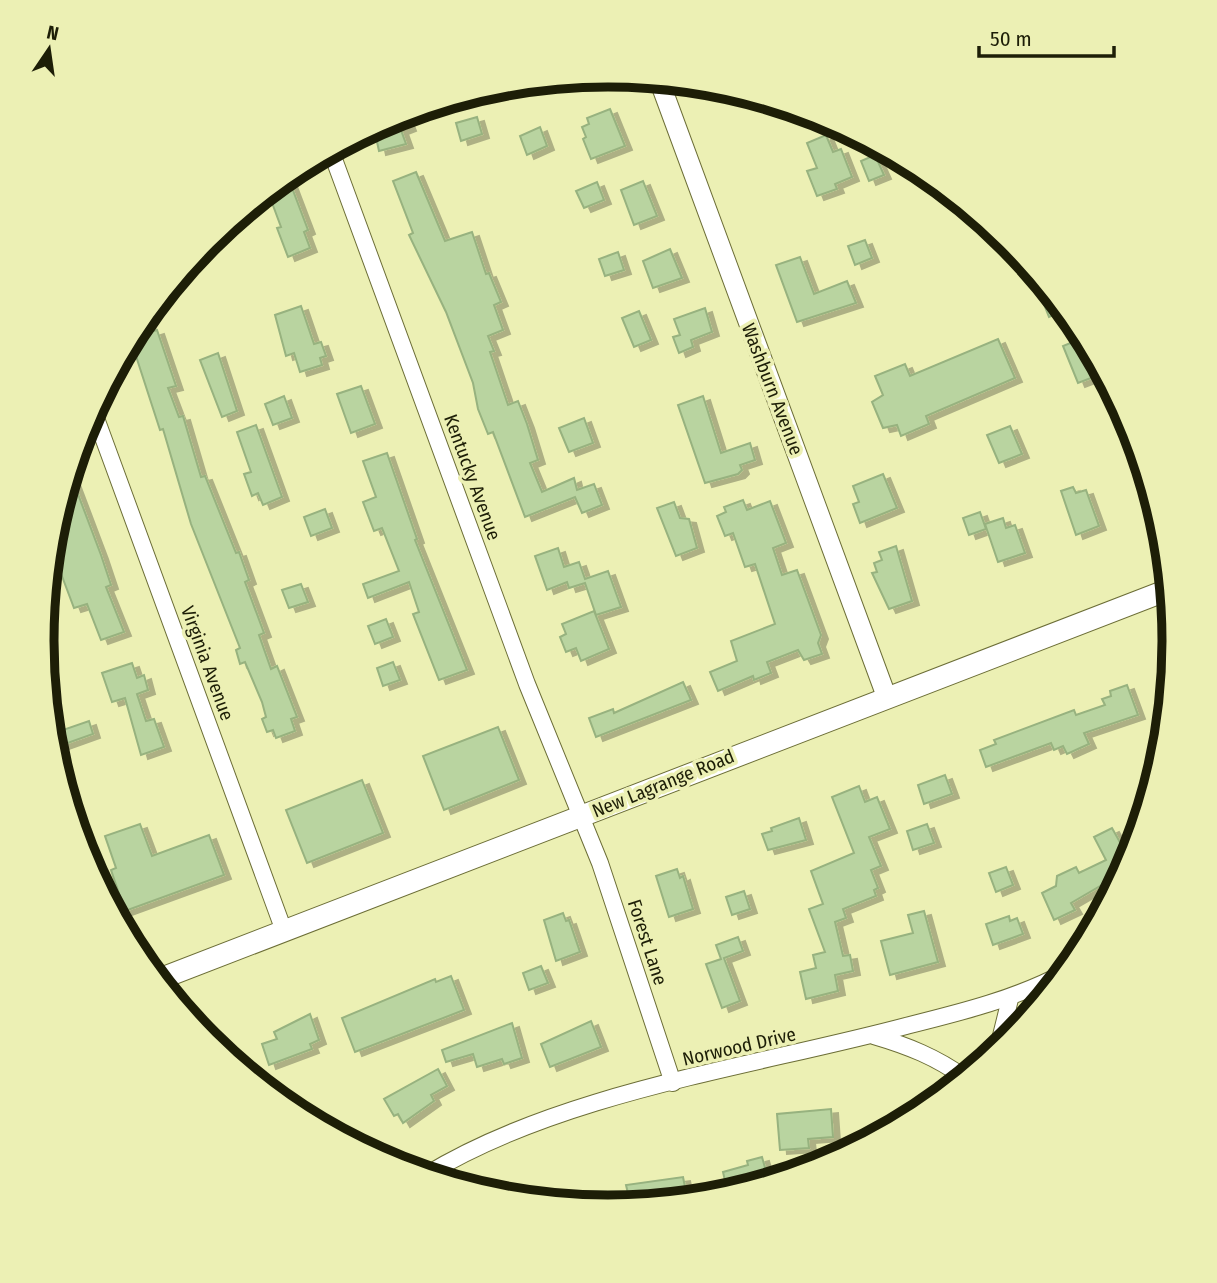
<svg xmlns="http://www.w3.org/2000/svg" width="1217" height="1283" font-family="'Fira Sans Condensed',sans-serif">
<style>
.building{fill:#b9d4a0;stroke:#97b27f;stroke-width:2;filter:url(#shadow)}
.lines{fill:none;stroke-linecap:round;stroke-linejoin:round}
.minor-casing{stroke:#6c6e37;stroke-width:18}
.tertiary-casing{stroke:#6c6e37;stroke-width:21}
.secondary-casing{stroke:#6c6e37;stroke-width:23}
.minor{stroke:#fff;stroke-width:16}
.tertiary{stroke:#fff;stroke-width:19}
.secondary{stroke:#fff;stroke-width:21}
.labels{text-anchor:middle;stroke-width:7;stroke-linejoin:round;paint-order:stroke}
.street-label{font-size:19px;fill:#1d1e07;stroke:#ecf0b4}
.rim{fill:none;stroke:#1d1e07;stroke-width:9}
</style>
<defs>
<filter id="shadow"><feDropShadow dx="7" dy="4" stdDeviation="0" flood-color="#0004"/></filter>
</defs>
<rect width="100%" height="100%" fill="#ecf0b4"/>
<g class="building">
<path d="M610,109L625,146L591,159L583,139L586,137L582,127L589,124L587,118Z"/>
<path d="M404,114L409,127L401,130L406,144L379,151L374,128Z"/>
<path d="M477,117L482,134L461,141L456,123Z"/>
<path d="M540,127L547,146L527,155L520,136Z"/>
<path d="M826,135L833,152L841,149L852,177L835,184L837,189L817,196L807,171L817,168L807,143Z"/>
<path d="M875,155L884,175L869,181L861,161Z"/>
<path d="M416,172L445,241L472,232L486,274L489,273L501,302L494,305L503,330L488,336L494,351L490,352L508,405L518,401L527,424L538,460L530,463L542,492L574,478L577,490L594,484L602,505L582,513L575,497L525,517L493,432L488,434L478,409L473,383L446,312L409,235L413,233L393,181Z"/>
<path d="M289,180L308,230L304,232L310,248L288,257L277,228L281,227L268,192Z"/>
<path d="M643,181L657,216L634,225L621,190Z"/>
<path d="M597,182L604,200L584,208L576,191Z"/>
<path d="M865,240L872,258L855,265L848,246Z"/>
<path d="M670,249L682,278L653,288L643,261Z"/>
<path d="M618,252L624,270L605,276L599,259Z"/>
<path d="M800,257L814,294L847,281L856,303L797,322L776,265Z"/>
<path d="M1035,272L1060,302L1066,310L1049,317L1032,274Z"/>
<path d="M301,306L314,344L321,342L326,356L320,358L322,365L300,372L294,353L286,356L275,315Z"/>
<path d="M705,308L712,332L691,340L693,347L679,353L673,337L680,335L674,319Z"/>
<path d="M639,311L651,340L634,347L622,318Z"/>
<path d="M148,323L151,332L157,330L176,386L168,388L179,417L183,416L201,477L205,476L236,553L239,552L249,580L245,582L264,633L259,635L271,669L277,666L297,717L291,719L295,731L276,738L273,730L267,732L262,719L266,717L262,702L245,662L240,664L236,650L240,648L191,524L163,429L160,430L135,353L121,357L138,326Z"/>
<path d="M1085,337L1104,373L1078,383L1063,346Z"/>
<path d="M998,339L1015,378L926,416L929,424L901,436L897,425L883,428L872,402L883,395L875,376L905,364L910,376Z"/>
<path d="M218,353L237,411L222,417L200,360Z"/>
<path d="M361,386L375,424L351,433L337,394Z"/>
<path d="M284,396L292,418L273,425L265,404Z"/>
<path d="M703,396L721,453L750,443L755,460L740,465L742,470L738,474L705,483L678,405Z"/>
<path d="M584,418L593,443L569,452L559,428Z"/>
<path d="M256,425L282,497L263,505L258,493L252,496L244,474L251,472L237,432Z"/>
<path d="M1010,426L1022,454L999,463L987,435Z"/>
<path d="M387,453L417,539L415,540L467,670L439,680L413,614L419,612L409,582L368,598L363,584L399,571L382,528L374,531L363,502L376,497L363,461Z"/>
<path d="M70,473L101,555L111,585L106,587L124,632L101,640L87,604L74,608L60,571L57,572L51,557L64,552L54,526Z"/>
<path d="M883,474L897,508L860,523L853,504L859,502L853,486Z"/>
<path d="M1073,487L1076,493L1086,490L1099,526L1076,535L1061,491Z"/>
<path d="M743,500L747,510L770,501L786,543L773,548L782,575L797,570L821,635L818,643L822,654L804,660L798,650L767,662L771,673L754,680L753,676L718,691L710,672L737,661L731,641L775,624L755,564L745,567L733,533L725,536L717,516L726,512L724,507Z"/>
<path d="M674,502L680,518L689,519L697,548L676,556L657,508Z"/>
<path d="M325,509L332,528L311,536L304,517Z"/>
<path d="M980,512L986,529L969,535L963,518Z"/>
<path d="M1003,518L1006,528L1015,525L1025,553L998,562L985,524Z"/>
<path d="M896,546L912,601L889,609L872,573L877,572L874,563L882,560L879,552Z"/>
<path d="M558,548L564,567L579,562L585,579L608,571L621,607L596,615L585,583L569,588L567,582L547,590L535,556Z"/>
<path d="M301,584L308,602L289,608L282,590Z"/>
<path d="M594,611L609,649L581,661L576,648L566,652L560,637L566,634L562,624Z"/>
<path d="M386,619L393,637L375,644L368,626Z"/>
<path d="M393,662L400,680L383,686L377,668Z"/>
<path d="M132,663L137,678L144,675L148,690L137,694L146,721L154,719L164,747L141,755L125,698L112,702L102,673Z"/>
<path d="M683,682L691,700L596,737L589,718L613,709L614,713Z"/>
<path d="M1127,685L1138,715L1084,733L1089,744L1067,754L1063,746L1054,750L1051,743L986,767L980,750L996,744L994,740L1074,710L1076,715L1105,705L1102,699L1111,696L1110,691Z"/>
<path d="M89,721L93,734L62,745L57,732Z"/>
<path d="M498,727L519,780L444,810L423,756Z"/>
<path d="M945,775L952,794L924,804L918,785Z"/>
<path d="M362,780L383,833L307,863L286,810Z"/>
<path d="M859,786L865,802L877,797L890,829L869,837L881,866L871,870L878,888L874,890L876,896L843,909L846,918L835,922L843,956L850,955L853,971L835,975L838,991L806,999L800,972L816,968L813,955L825,952L809,909L823,904L811,871L854,853L832,797Z"/>
<path d="M799,818L806,840L768,850L762,834L772,831L771,828Z"/>
<path d="M140,824L152,856L209,835L224,875L125,911L111,870L116,868L105,836Z"/>
<path d="M927,824L934,843L913,850L907,831Z"/>
<path d="M1112,828L1122,846L1138,838L1124,872L1071,903L1075,910L1054,920L1042,893L1056,886L1057,876L1076,867L1079,873L1106,860L1094,837Z"/>
<path d="M1006,867L1013,885L996,892L989,873Z"/>
<path d="M677,869L680,878L683,876L693,909L669,917L656,876Z"/>
<path d="M744,891L750,909L732,915L726,897Z"/>
<path d="M924,911L938,962L890,975L881,941L913,933L908,915Z"/>
<path d="M563,913L566,921L569,920L580,952L556,961L544,920Z"/>
<path d="M1009,916L1010,921L1017,918L1023,934L993,945L986,924Z"/>
<path d="M738,937L743,951L724,958L740,1001L722,1008L706,964L721,959L716,945Z"/>
<path d="M541,966L548,983L529,990L523,973Z"/>
<path d="M451,976L464,1010L355,1052L342,1018L435,979L436,982Z"/>
<path d="M310,1014L319,1040L310,1044L312,1049L269,1065L262,1044L277,1039L274,1032Z"/>
<path d="M591,1021L601,1047L550,1067L541,1044Z"/>
<path d="M512,1023L522,1058L504,1064L502,1059L477,1067L473,1054L446,1062L442,1050Z"/>
<path d="M438,1069L447,1086L431,1095L434,1101L403,1123L398,1114L394,1116L384,1099Z"/>
<path d="M831,1109L833,1137L808,1139L809,1148L780,1150L777,1114Z"/>
<path d="M762,1157L769,1182L728,1194L723,1172L748,1165L747,1161Z"/>
<path d="M683,1177L687,1197L631,1206L626,1185Z"/>
</g>
<g class="lines">
<g class="minor-casing">
<g id="minor">
<path d="M331,151L527,684L600,863L673,1083"/>
<path d="M93,410L284,931"/>
<path d="M874,1036C908,1046 936,1057 965,1078"/>
<path d="M997,1052L1010,999"/>
<path d="M426,1175C562,1092 752,1067 906,1026C962,1012 1015,999 1066,972"/>
</g>
</g>
<g class="tertiary-casing">
<path id="tertiary" d="M659,80L887,698"/>
</g>
<g class="secondary-casing">
<path id="secondary" d="M157,980L1170,589"/>
</g>
<use href="#minor" class="minor"/>
<use href="#tertiary" class="tertiary"/>
<use href="#secondary" class="secondary"/>
</g>
<g class="labels">
<g class="street-label">
<text transform="translate(773 389) rotate(69)" y="7">Washburn Avenue</text>
<text transform="translate(473 477) rotate(70)" y="7">Kentucky Avenue</text>
<text transform="translate(208 663) rotate(70)" y="7">Virginia Avenue</text>
<text transform="translate(663 783) rotate(-22)" y="7">New Lagrange Road</text>
<text transform="translate(648 942) rotate(72)" y="7">Forest Lane</text>
<text transform="translate(739 1046) rotate(-13)" y="7">Norwood Drive</text>
</g>
</g>
<path d="M0 0H1217V1283H0ZM54 641a554 554 0 1 1 1108 0a554 554 0 1 1-1108 0Z" fill="#ecf0b4" fill-rule="evenodd"/>
<path class="rim" d="M54 641a554 554 0 1 1 1108 0a554 554 0 1 1-1108 0Z"/>
<g transform="translate(49 49) rotate(13)" stroke="#ecf0b4" stroke-width="5" paint-order="stroke">
<path d="M0-5L12 26L0 18L-12 26Z" fill="#1d1e07"/>
<text y="-10" font-size="19" font-weight="bold" text-anchor="middle" fill="#1d1e07">N</text>
</g>
<path d="M979 46v10h135v-10" fill="none" stroke="#1d1e07" stroke-width="3.5"/>
<text x="990" y="46" font-size="21" fill="#1d1e07" stroke="#ecf0b4" stroke-width="5" paint-order="stroke">50 m</text>
</svg>
